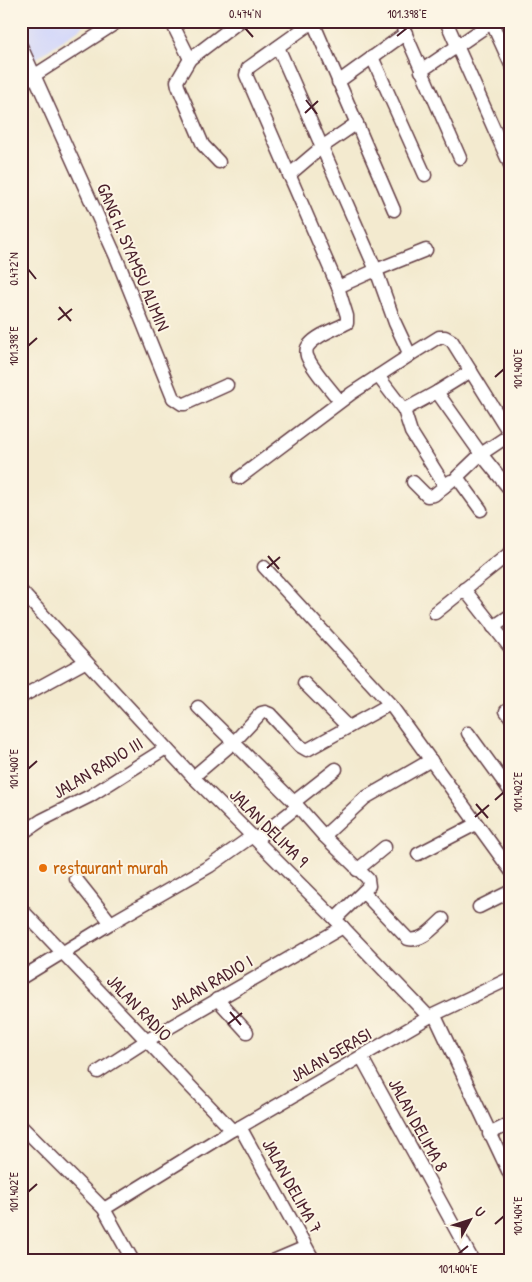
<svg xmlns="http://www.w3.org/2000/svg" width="532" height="1282" font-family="'Patrick Hand',sans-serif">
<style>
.built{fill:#d4d8f9}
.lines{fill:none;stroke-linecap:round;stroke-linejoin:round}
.minor-casing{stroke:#633d44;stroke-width:15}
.minor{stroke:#fff;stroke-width:12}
.ticks{fill:none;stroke:#4a1f2b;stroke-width:2}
.food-dot{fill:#e8710a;stroke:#fcf5e5;stroke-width:2}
.labels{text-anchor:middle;stroke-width:4;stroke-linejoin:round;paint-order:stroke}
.street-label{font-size:18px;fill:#4a1f2b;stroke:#fcf5e5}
.food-label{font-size:18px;fill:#c56008;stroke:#fcf5e5;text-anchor:start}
.neatline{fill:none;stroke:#4a1f2b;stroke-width:2}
.ticks-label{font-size:12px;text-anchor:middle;fill:#4a1f2b}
</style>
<rect width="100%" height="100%" fill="#fcf5e5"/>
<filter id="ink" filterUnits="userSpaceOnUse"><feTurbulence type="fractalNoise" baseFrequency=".02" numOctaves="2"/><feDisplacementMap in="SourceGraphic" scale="10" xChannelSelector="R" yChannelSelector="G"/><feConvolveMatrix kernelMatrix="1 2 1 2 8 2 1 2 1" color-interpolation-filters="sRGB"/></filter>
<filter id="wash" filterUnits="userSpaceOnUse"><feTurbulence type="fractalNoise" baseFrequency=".0096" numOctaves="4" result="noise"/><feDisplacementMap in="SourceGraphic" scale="20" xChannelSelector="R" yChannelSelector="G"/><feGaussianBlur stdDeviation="1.12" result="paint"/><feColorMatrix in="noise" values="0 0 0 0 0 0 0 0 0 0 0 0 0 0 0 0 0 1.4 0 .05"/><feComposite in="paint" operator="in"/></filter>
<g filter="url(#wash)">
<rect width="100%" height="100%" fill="#f3eacf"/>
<path class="built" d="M21,21H91L31,62L21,40Z"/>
</g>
<g filter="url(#ink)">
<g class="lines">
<g class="minor-casing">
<g id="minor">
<path d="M171,21L190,59"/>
<path d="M314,21L248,68L246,75L338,287L347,316V323C335,329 317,335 309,345C306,348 306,352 307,356C312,369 331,390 340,401"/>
<path d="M400,21L460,158"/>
<path d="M446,21L511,167"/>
<path d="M491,21L511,65"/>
<path d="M313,22L394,210"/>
<path d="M21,46L117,259L173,398L182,404H185L227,385"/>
<path d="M278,47L376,270L395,323L410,355L378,376L404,410L437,392L471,371"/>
<path d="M372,57L425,175"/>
<path d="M421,71L491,23"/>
<path d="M338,82L406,33"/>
<path d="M21,84L119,21"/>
<path d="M219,162L203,145L178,86L177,81L190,59L240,21"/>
<path d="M289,175L322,147L357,123"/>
<path d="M338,287L376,270L426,250"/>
<path d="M410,355L439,337H445L452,341L510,434"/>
<path d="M437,392L481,454L511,491"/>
<path d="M404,410L411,432L445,486"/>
<path d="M239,478L352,393L378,376"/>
<path d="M413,482L427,496L434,495L451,481"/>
<path d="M481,510L457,477L481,454L511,434"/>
<path d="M264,567L390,704L511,871"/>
<path d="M464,589L511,649"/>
<path d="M21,591L193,777L335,919L429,1017"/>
<path d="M435,613L511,552"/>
<path d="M493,627L511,615"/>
<path d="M304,683L348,727"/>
<path d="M21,697L85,662"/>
<path d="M198,707L294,802L324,836L368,879L369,886L335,919"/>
<path d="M506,711L511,718"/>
<path d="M468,733L511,792"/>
<path d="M193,777L233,743L261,713L265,712L270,714L300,746L307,750L390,704"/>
<path d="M294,802L336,769"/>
<path d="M21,834L42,820L90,796L166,748"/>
<path d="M324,836L365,798L431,760"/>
<path d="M256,839L297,807"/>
<path d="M418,854L476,824"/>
<path d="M357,870L385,847"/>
<path d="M76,879L111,923"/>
<path d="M363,892L408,939C422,942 433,928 443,919"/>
<path d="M479,907L511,891"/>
<path d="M21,909L232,1130"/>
<path d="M21,978L111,923L210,866L251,837"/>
<path d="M217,999L247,1032"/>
<path d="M435,1016L511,1177"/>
<path d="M362,1058L473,1261"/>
<path d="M98,1072L146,1041L343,927"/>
<path d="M21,1126L104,1209L133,1261"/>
<path d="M240,1127L314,1261"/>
<path d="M489,1134L511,1123"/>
<path d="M104,1209L232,1130L240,1127L429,1017L511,978"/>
<path d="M273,1261L306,1247"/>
</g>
</g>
<use href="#minor" class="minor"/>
</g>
</g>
<path class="ticks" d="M245,28L253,37M397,36L407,28M306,100L317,114M305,113L318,101M28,269L36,279M59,307L71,321M58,320L72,309M28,346L37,338M495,377L504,369M268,556L279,569M267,568L280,557M28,769L37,761M495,800L504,792M476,804L488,818M475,817L489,805M230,1012L241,1025M228,1024L242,1013M28,1192L37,1184M495,1224L504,1216M458,1254L468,1246"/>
<circle class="food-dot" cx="43" cy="868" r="5"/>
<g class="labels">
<g class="street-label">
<text transform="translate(133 257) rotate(67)" y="6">GANG H. SYAMSU ALIMIN</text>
<text transform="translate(98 768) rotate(-31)" y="6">JALAN RADIO III</text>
<text transform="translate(269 828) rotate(45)" y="6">JALAN DELIMA 9</text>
<text transform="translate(211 983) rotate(-30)" y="6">JALAN RADIO I</text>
<text transform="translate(139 1008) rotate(46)" y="6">JALAN RADIO</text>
<text transform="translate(331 1055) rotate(-30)" y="6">JALAN SERASI</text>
<text transform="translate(418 1125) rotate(61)" y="6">JALAN DELIMA 8</text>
<text transform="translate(292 1186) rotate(61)" y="6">JALAN DELIMA 7</text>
</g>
<g class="food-label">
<text x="53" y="874">restaurant murah</text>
</g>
</g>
<rect width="532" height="1282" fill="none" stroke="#fcf5e5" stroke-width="55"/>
<g transform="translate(470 1220) rotate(50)" stroke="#fcf5e5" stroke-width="4" paint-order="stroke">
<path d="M0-4L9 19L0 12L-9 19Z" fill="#4a1f2b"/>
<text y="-8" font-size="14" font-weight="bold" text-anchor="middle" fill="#4a1f2b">U</text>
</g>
<rect x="28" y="28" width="476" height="1226" class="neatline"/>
<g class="ticks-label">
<text x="245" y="18">0.474°N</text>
<text x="407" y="18">101.398°E</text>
<text transform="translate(14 269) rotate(-90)" y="4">0.472°N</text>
<text transform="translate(14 346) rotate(-90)" y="4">101.398°E</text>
<text transform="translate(518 369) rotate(-90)" y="4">101.400°E</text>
<text transform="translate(14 769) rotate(-90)" y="4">101.400°E</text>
<text transform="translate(518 792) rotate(-90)" y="4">101.402°E</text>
<text transform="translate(14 1192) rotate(-90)" y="4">101.402°E</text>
<text transform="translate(518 1216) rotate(-90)" y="4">101.404°E</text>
<text x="458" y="1273">101.404°E</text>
</g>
</svg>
